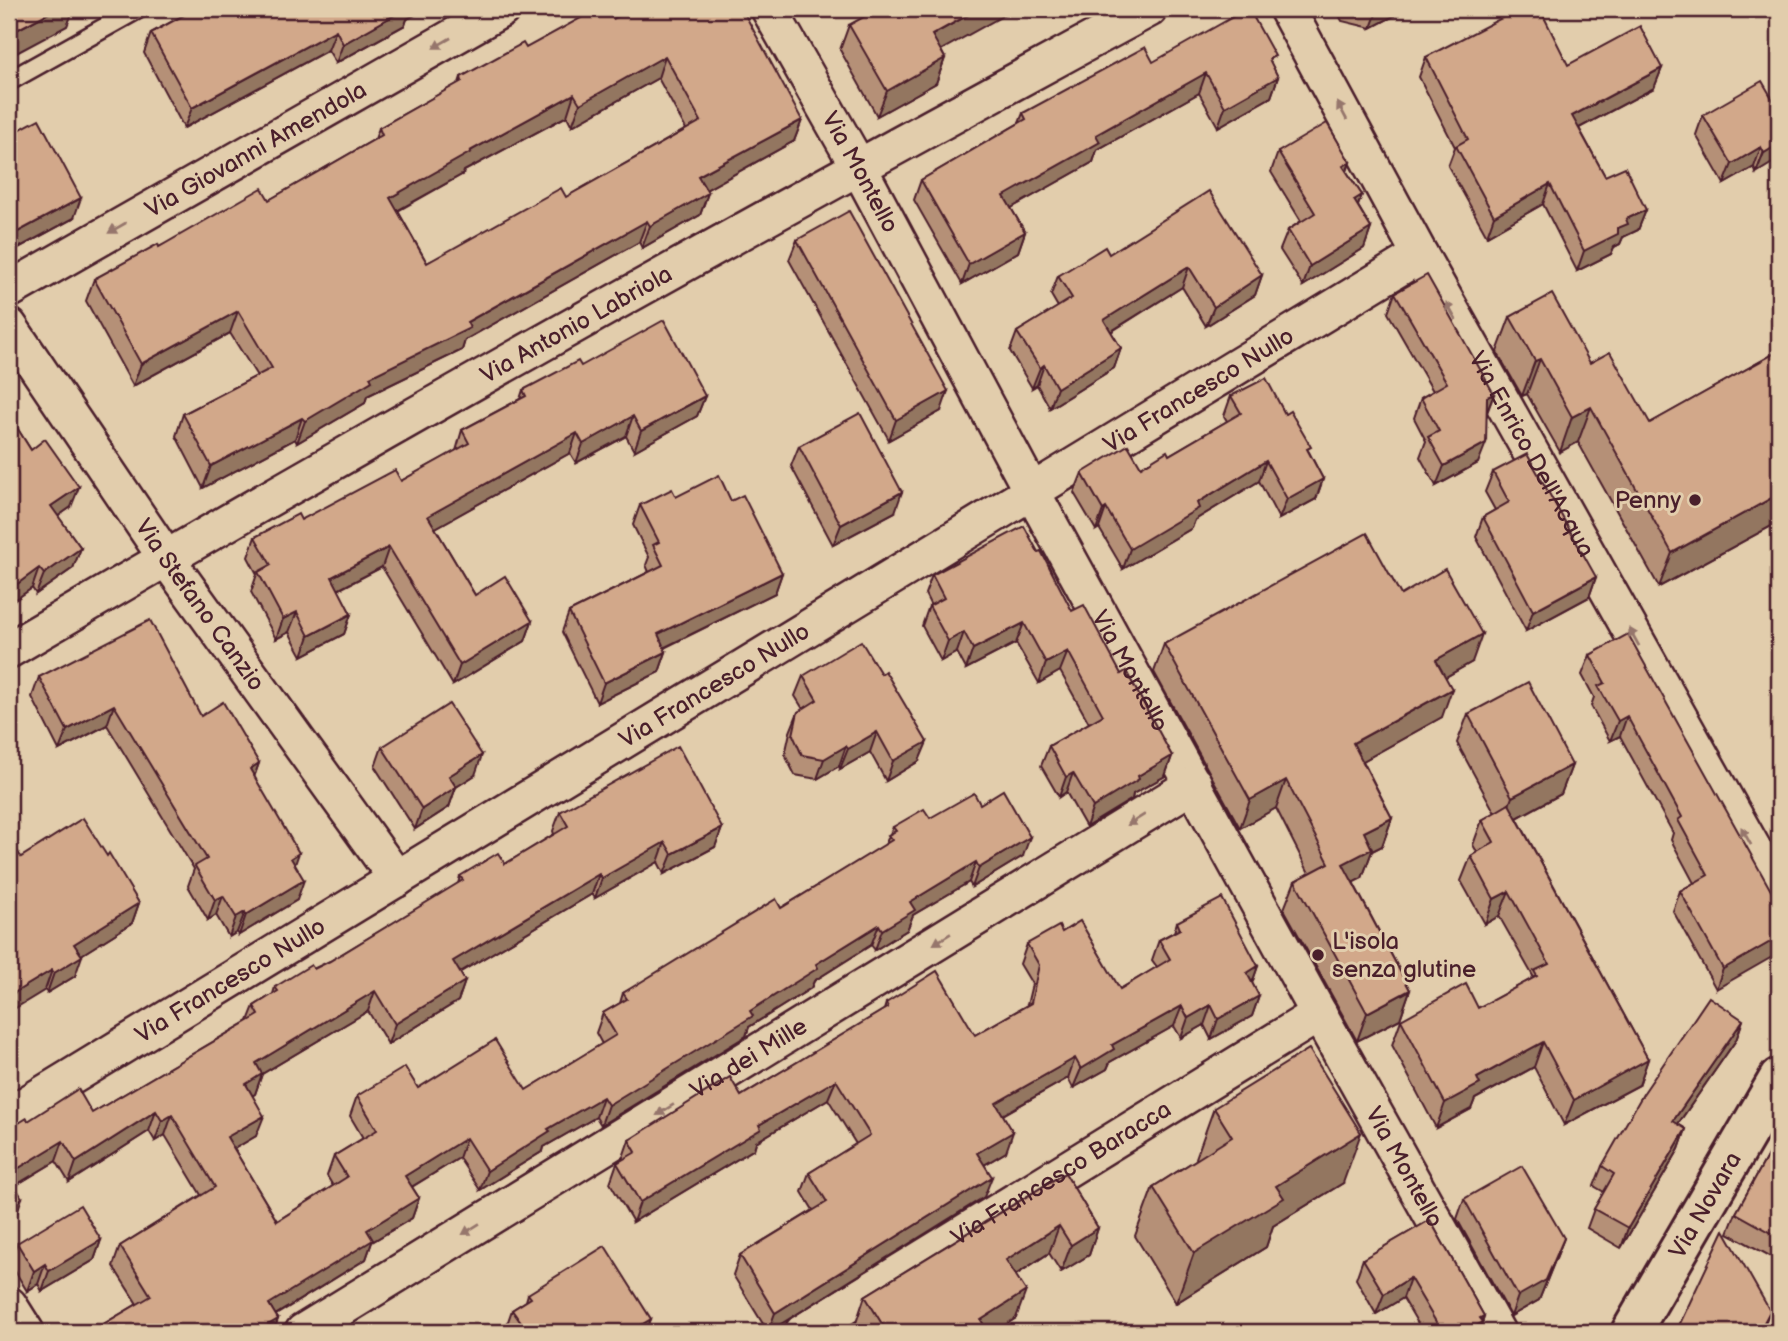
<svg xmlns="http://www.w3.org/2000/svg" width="1788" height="1341" font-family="'Balsamiq Sans',sans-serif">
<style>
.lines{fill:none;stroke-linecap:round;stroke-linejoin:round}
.service-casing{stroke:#4a1f2b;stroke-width:23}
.minor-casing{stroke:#4a1f2b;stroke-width:40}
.tertiary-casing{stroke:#4a1f2b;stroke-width:44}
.service{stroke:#e2cdac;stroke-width:18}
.minor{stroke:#e2cdac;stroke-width:35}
.tertiary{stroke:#e2cdac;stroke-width:38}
.wall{fill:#b59077;stroke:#4a1f2b;stroke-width:2;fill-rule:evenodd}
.shaded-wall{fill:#937661;stroke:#4a1f2b;stroke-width:2}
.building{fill:#d2a88a;stroke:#4a1f2b;stroke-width:2;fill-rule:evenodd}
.oneway{fill:#96766c}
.poi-dot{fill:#4a1f2b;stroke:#e2cdac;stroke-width:2.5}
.labels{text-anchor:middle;stroke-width:6;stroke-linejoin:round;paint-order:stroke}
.street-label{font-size:24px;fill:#4a1f2b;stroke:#e2cdac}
.poi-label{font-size:24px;fill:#4a1f2b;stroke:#e2cdac;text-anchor:end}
</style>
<rect width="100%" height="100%" fill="#e2cdac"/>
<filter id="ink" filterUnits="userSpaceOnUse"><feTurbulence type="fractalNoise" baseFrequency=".0143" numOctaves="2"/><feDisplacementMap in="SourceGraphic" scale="14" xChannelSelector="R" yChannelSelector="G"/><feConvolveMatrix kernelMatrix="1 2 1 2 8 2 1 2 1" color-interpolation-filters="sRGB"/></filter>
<g filter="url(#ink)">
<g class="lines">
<g class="service-casing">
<path id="service" d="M9,81L138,9"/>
</g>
<g class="minor-casing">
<g id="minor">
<path id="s1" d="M769,9L858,166L1032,492L1319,1014L1497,1332"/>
<path id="s2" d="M1287,9L1420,255L1779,895"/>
<path id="s3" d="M9,290L502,9"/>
<path id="s4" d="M9,326L166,558L397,879"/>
<path id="s5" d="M9,650C385,429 765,216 1149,9"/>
<path id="s6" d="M9,1115L1420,255"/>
<path d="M9,1305L26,1332"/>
<path id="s7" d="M303,1332L1194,784"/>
<path id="s8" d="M803,1332L1319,1014"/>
</g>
</g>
<g class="tertiary-casing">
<g id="tertiary">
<path id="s9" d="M1631,1332L1779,1078"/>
</g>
</g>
<use href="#service" class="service"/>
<use href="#minor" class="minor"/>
<use href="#tertiary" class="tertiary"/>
</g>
<g class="wall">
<path d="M195,9H426L407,19L405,25L336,63L328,50L184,128L144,53L151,33Z"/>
<path d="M1336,9H1407L1371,28L1342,21Z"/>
<path d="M613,19L802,120L794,141L706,190L708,193L700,215L642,248L639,242L465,340L462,350L367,396L365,403L297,443L295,439L203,488L176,436L183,414L257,376L230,333L133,386L86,301L94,279L159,247L269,200L375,139L379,128L459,83L461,77L526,48ZM658,78L686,129L566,197L427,263L398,211L463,174L464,171L567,116L572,126Z"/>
<path d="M849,25L941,50L945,58L936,83L877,116L840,50Z"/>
<path d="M1426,57L1568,65L1662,68L1654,88L1579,128L1605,176L1646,210L1638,230L1623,237L1620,244L1614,247L1611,254L1577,271L1543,204L1487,236L1448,166L1455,147L1419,77Z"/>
<path d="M1153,62L1271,64L1278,77L1271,97L1218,127L1199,93L1097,150L1093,162L1011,208L1025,232L1018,252L962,284L914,200L921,180L1019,123L1023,113Z"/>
<path d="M1779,110L1756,173L1754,167L1724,184L1696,135L1703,115Z"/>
<path d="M9,135L74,218L9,253Z"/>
<path d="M1278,152L1350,162L1347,172L1362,195L1358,206L1371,228L1364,248L1303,286L1280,250L1288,230L1301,221L1271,172Z"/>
<path d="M797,240L941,411L889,440L789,260Z"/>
<path d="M1109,254L1262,275L1255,295L1206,326L1182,287L1111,332L1121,348L1114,368L1050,408L1037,385L1032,388L1010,351L1017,332L1058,307L1051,295L1058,276Z"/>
<path d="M1395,293L1494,394L1487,413L1478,463L1436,486L1420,457L1426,441L1414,418L1421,398L1433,391L1388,313Z"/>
<path d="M1510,317L1590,363L1650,423L1779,351V522L1659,587L1578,442L1560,452L1527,394L1522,396L1497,352Z"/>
<path d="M581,366L705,396L697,416L634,451L626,436L576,463L570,453L435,528L475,595L532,621L525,641L453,685L382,567L338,590L351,614L344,634L302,656L289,632L276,639L251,592L257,574L248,557L255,537L301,520L401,481L456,451L462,430L520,399L523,390Z"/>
<path d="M1231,396L1285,414L1309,452L1323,479L1316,499L1279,519L1259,481L1195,520L1192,528L1123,569L1099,528L1096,530L1074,493L1082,473L1141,467L1169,455L1227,421L1224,416Z"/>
<path d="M9,415L31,450L71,507L58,516L81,548L73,568L36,594L32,588L9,604Z"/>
<path d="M799,446L895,512L833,545L791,466Z"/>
<path d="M1493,472L1596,577L1589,597L1526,631L1476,537L1483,517L1495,510L1485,492Z"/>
<path d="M676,497L731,501L782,573L775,593L664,648L666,652L659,672L597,703L562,632L569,612L649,572L646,565L649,557L633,525L640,505Z"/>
<path d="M1038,552L1072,611L1121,674L1172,756L1165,776L1133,794L1132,799L1086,827L1066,792L1059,797L1041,766L1049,746L1089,723L1060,671L1039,683L1016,643L966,669L957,652L941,661L922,626L929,606H931L925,594L932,575Z"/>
<path d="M1401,595L1472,662L1446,677L1442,717L1363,761L1392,818L1382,846L1372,851L1362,878L1353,882L1410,990L1400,1019L1357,1041L1284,909L1295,881L1309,873L1276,808L1240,828L1154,672L1164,644Z"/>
<path d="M1590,655L1779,905L1716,989L1673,911L1680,891L1694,883L1671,840L1673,833L1620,736L1610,741L1591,706L1594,697L1582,675Z"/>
<path d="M803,676L919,761L886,781L870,752L840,769L839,766L817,779L795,775L785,755L790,732L798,712L803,709L795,696Z"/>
<path d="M39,677L201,716L259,763L254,777L295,864L297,900L239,935L237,932L229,937L216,915L208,920L188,886L194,869L107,725L59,750L32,697Z"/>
<path d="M1468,714L1572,765L1561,794L1517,818L1648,1059L1639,1085L1564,1125L1534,1067L1475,1099L1471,1109L1436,1128L1392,1045L1401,1020L1478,1008L1532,979L1533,976L1499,916L1485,924L1461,881L1471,856L1477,852L1473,845L1482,820L1495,813L1457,743Z"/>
<path d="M382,747L475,775L456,787L449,807L415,829L375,767Z"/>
<path d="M980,804L1023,856L972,887L969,882L913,915L907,930L875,950L871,945L814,981L811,988L749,1027L746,1036L601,1125L596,1117L544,1147L543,1151L480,1190L459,1158L412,1187L419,1198L412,1218L372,1242L366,1259L276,1315L278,1319L273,1332H90L137,1304L113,1266L120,1246L201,1195L165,1135L155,1141L149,1131L69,1182L56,1161L15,1186V1218L9,1129L28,1121L92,1113L248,1021L254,1006L273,994L275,987L330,961L458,884L460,876L505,864L554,834L553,831L560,812L722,828L715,847L664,874L658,862L595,898L592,894L459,973L465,981L458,1001L388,1044L368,1011L262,1074L255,1094L252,1095L256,1136L234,1149L277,1221L333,1186L327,1176L334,1156L363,1138L350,1116L357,1096L418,1088L526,1090L602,1044L596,1033L603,1013L620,1003L623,993L781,908L885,845L893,827L930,818Z"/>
<path d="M107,856L139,903L132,923L81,955L75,976L47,993L45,990L21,857Z"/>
<path d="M1177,922L1258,966L1252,983L1259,996L1252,1016L1211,1039L1204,1025L1181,1038L1174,1026L1110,1062L1107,1069L1073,1088L1068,1078L1003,1115L1006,1152L984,1165V1197L768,1332L733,1275L740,1255L813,1210L802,1192L809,1173L856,1144L828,1099L756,1142L754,1149L633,1222L610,1183L617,1163L622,1160L629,1140L741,1096L884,1010L886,1003L975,1035L1027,1005L1032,984L1020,964L1027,944L1062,932L1120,989L1157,967L1152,960L1159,940L1174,932Z"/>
<path d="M1743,1020L1736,1040L1678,1124L1686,1129L1679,1149L1621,1248L1587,1228L1594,1209L1604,1192L1594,1186L1602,1166Z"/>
<path d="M1214,1108L1343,1183L1273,1226L1266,1247L1176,1303L1135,1236L1153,1187L1197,1159L1196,1158Z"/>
<path d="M1779,1135V1261L1728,1233L1736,1213Z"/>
<path d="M1065,1173L1098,1228L1089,1255L1061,1272L1049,1253L1016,1275V1318L994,1332H861L856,1323L865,1296Z"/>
<path d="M1464,1199L1564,1238L1539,1300L1511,1316L1457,1219Z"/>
<path d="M1430,1220L1484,1316L1479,1332H1423L1403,1298L1376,1314L1356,1279L1363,1259Z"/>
<path d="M101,1240L94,1260L42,1291L38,1284L27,1291L10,1263L17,1243Z"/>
<path d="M528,1294L651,1319L646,1332H507L505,1330L512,1310L526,1301Z"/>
</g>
<g class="shaded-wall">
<path d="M56,9H74L67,26L9,57V34Z"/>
<path d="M405,9H426L407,19L405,25L336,63L343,44Z"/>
<path d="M979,9H1015L923,60L932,35Z"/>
<path d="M1378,9H1407L1371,28Z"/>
<path d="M336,30L328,50L184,128L192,108Z"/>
<path d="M665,56L658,78L572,126L580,104Z"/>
<path d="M945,58L936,83L877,116L887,91Z"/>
<path d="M1662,68L1654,88L1564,136L1572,116Z"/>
<path d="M1206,73L1199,93L1097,150L1093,162L997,216L1004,196L1096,135Z"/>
<path d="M1278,77L1271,97L1218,127L1225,107Z"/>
<path d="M574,94L567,116L464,171L463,174L382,219L390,198L470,151Z"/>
<path d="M802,120L794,141L691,198L698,176Z"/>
<path d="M1779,144V159L1756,173L1764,153Z"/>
<path d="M1761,147L1754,167L1724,184L1732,164Z"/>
<path d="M1350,162L1343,181V166Z"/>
<path d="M1550,184L1543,204L1487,236L1494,216Z"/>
<path d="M708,193L700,215L642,248L650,226Z"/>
<path d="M1362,195L1354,215V200Z"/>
<path d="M81,198L74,218L9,253V248L14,234Z"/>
<path d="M1646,210L1638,230L1623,237L1620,244L1614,247L1611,254L1577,271L1584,251L1618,228L1626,219Z"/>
<path d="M647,221L639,242L465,340L462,350L367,396L365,403L297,443L305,421L370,377Z"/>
<path d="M1371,228L1364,248L1303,286L1310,266Z"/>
<path d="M1025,232L1018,252L962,284L969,264Z"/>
<path d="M1189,267L1182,287L1097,340L1104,320Z"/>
<path d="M1262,275L1255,295L1206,326L1214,307Z"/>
<path d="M238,311L230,333L133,386L141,364Z"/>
<path d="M1121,348L1114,368L1050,408L1057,388Z"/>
<path d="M1540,359L1527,394L1522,396L1535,361Z"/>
<path d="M1044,365L1037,385L1032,388L1040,368Z"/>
<path d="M948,391L941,411L889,440L896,420Z"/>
<path d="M1494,394L1486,414L1487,397Z"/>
<path d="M705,396L697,416L634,451L641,431Z"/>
<path d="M1591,407L1578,442L1560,452L1572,417Z"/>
<path d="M633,416L626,436L576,463L583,444Z"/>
<path d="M302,418L295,439L203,488L211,466Z"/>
<path d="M577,433L570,453L421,536L428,516Z"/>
<path d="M1486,443L1478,463L1436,486L1444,466Z"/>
<path d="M1266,461L1259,481L1195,520L1192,528L1123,569L1130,549L1197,503Z"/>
<path d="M1323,479L1316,499L1279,519L1287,499Z"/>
<path d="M79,487L71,507L44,526L51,506Z"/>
<path d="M902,492L895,512L833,545L841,525Z"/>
<path d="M1779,494V522L1659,587L1672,553Z"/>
<path d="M1106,508L1099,528L1096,530L1103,510Z"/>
<path d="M389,547L382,567L324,597L332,577Z"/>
<path d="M81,548L73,568L36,594L44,574Z"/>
<path d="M39,568L32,588L9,604V590Z"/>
<path d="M782,573L775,593L651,654L658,634Z"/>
<path d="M1596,577L1589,597L1526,631L1533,611Z"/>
<path d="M297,612L289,632L276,639L283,619Z"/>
<path d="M351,614L344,634L302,656L309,636Z"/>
<path d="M532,621L525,641L453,685L460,665Z"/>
<path d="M1024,623L1016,643L966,669L973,649Z"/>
<path d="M964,632L957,652L941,661L948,641Z"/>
<path d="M1482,634L1472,662L1426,688L1436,660Z"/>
<path d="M1068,651L1060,671L1039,683L1046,663Z"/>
<path d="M666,652L659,672L597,703L604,683Z"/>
<path d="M1452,689L1442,717L1343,772L1353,743Z"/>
<path d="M114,705L107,725L59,750L67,730Z"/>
<path d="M1627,716L1620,736L1610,741L1618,721Z"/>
<path d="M877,732L870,752L840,769L848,749Z"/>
<path d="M927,742L919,761L886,781L893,761Z"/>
<path d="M846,746L839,766L817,779L824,759Z"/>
<path d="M482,755L475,775L442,796L449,776Z"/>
<path d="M1172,756L1165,776L1133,794L1132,799L1086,827L1093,807L1138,776Z"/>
<path d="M259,763L252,783L250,769Z"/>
<path d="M1572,765L1561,794L1502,826L1512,797Z"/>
<path d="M1073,773L1066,792L1059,797L1066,777Z"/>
<path d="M1286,780L1276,808L1240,828L1250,800Z"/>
<path d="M456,787L449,807L415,829L422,809Z"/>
<path d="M1392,818L1382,846L1372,851L1362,878L1333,893L1343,864L1364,832Z"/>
<path d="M722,828L715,847L664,874L672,854Z"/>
<path d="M1030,837L1023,856L972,887L979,868Z"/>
<path d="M665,842L658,862L595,898L602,878Z"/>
<path d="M299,853L292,873L291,858Z"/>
<path d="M976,862L969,882L913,915L907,930L875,950L882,930L910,902Z"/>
<path d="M599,874L592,894L445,981L453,961Z"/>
<path d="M304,880L297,900L239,935L246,915Z"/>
<path d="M1509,891L1499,916L1485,924L1494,899Z"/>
<path d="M223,896L216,915L208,920L215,900Z"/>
<path d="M139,903L132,923L67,964L74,944Z"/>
<path d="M245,912L237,932L229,937L236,917Z"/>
<path d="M879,925L871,945L814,981L811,988L749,1027L746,1036L601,1125L608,1105L750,1011L816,964Z"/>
<path d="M1779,937V953L1716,989L1723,969Z"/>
<path d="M82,956L75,976L47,993L54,973Z"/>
<path d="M1258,966L1251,986L1247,973Z"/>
<path d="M52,970L45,990L9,1012V996Z"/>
<path d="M465,981L458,1001L388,1044L395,1024Z"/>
<path d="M1410,990L1400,1019L1357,1041L1367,1013Z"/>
<path d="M375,991L368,1011L262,1074L255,1094L238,1104L246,1084L256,1063Z"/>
<path d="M1259,996L1252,1016L1211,1039L1218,1019Z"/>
<path d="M1211,1005L1204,1025L1181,1038L1188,1018Z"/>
<path d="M1182,1006L1174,1026L1110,1062L1107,1069L1073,1088L1081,1069L1112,1045Z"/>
<path d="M1743,1020L1736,1040L1666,1141L1673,1121Z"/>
<path d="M1543,1042L1534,1067L1475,1099L1471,1109L1436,1128L1445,1103L1477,1078Z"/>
<path d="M1075,1058L1068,1078L988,1123L996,1103Z"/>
<path d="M1648,1059L1639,1085L1564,1125L1574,1100Z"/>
<path d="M836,1080L828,1099L756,1142L754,1149L633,1222L640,1202L759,1125Z"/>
<path d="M603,1097L596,1117L544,1147L543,1151L480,1190L487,1171L548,1129Z"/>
<path d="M156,1111L149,1131L69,1182L76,1162Z"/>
<path d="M172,1115L165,1135L155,1141L162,1121Z"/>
<path d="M264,1116L256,1136L220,1157L227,1137Z"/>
<path d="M1686,1129L1679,1149L1621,1248L1628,1228Z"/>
<path d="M1013,1132L1006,1152L970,1173L977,1153Z"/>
<path d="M1361,1133L1343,1183L1273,1226L1266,1247L1176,1303L1194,1253L1276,1186Z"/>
<path d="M466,1138L459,1158L398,1195L405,1176Z"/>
<path d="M63,1141L56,1161L9,1189V1174Z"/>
<path d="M992,1177L984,1197L768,1332L775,1313Z"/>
<path d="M22,1198L15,1218L9,1222V1206Z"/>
<path d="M419,1198L412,1218L372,1242L366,1259L262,1323L269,1304L367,1230Z"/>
<path d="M1059,1226L1049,1253L997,1287L1006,1260Z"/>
<path d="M1098,1228L1089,1255L1061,1272L1071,1245Z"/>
<path d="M1564,1238L1539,1300L1511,1316L1518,1296Z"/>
<path d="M101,1240L94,1260L42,1291L49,1271Z"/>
<path d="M45,1264L38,1284L27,1291L34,1271Z"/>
<path d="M1410,1278L1403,1298L1376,1314L1384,1294Z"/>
<path d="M1026,1291L1016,1318L994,1332H976L981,1320Z"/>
<path d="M1770,1311L1762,1331V1332H1759Z"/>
<path d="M1484,1316L1479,1332H1465L1480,1318Z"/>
<path d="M278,1319L273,1332H256Z"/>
<path d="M651,1319L646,1332H631V1331Z"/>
</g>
<g class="building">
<path d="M9,9H56L9,34Z"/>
<path d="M195,9H405L343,44L336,30L192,108L151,33Z"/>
<path d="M597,9H608L613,19L632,9H742L802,120L698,176L708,193L650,226L647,221L467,322L470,328L370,377L372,381L305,421L302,418L211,466L183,414L272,368L238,311L141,364L94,279L158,244L159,247L262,188L269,200L382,135L379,128L462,81L461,77L523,43L526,48ZM665,56L701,121L566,197L561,188L427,263L390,198L471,152L470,151L574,94L580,104Z"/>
<path d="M878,9H979L932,35L945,58L887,91L849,25Z"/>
<path d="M1247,9H1249L1275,56L1269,59L1278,77L1225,107L1206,73L1096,135L1100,142L1004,196L1025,232L969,264L921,180L1026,119L1023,113L1145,47L1153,62Z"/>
<path d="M1519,9H1540L1568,65L1640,26L1662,68L1572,116L1605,176L1625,167L1646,210L1626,219L1628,224L1618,228V234L1584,251L1550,184L1494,216L1456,146L1468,139L1426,57Z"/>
<path d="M1762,81L1779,110V144L1764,153L1761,147L1732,164L1703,115Z"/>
<path d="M39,119L81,198L14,234L9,224V135Z"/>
<path d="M1327,123L1350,162L1343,166L1362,195L1354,200L1371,228L1310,266L1288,230L1315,213L1278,152Z"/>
<path d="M1209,191L1262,275L1214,307L1189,267L1104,320L1121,348L1057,388L1044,365L1040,368L1017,332L1072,298L1058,276L1105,247L1109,254Z"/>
<path d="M849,211L948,391L896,420L797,240Z"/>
<path d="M1427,275L1494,394L1487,397L1486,443L1444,466L1428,437L1439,431L1421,398L1447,383L1395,293Z"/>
<path d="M1552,294L1590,363L1610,352L1650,423L1779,351V494L1672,553L1591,407L1572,417L1540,359L1535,361L1510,317Z"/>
<path d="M664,320L705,396L641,431L633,416L583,444L577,433L428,516L475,595L505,576L532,621L460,665L389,547L332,577L351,614L309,636L297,612L283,619L258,572L271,565L255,537L298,514L301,520L395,470L401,481L469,443L462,430L526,396L523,390L578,361L581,366Z"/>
<path d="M1266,378L1285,414L1290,411L1311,447L1307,449L1323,479L1287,499L1266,461L1197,503L1199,508L1130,549L1106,508L1103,510L1082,473L1128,445L1141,467L1167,451L1169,455L1241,413L1231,396Z"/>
<path d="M860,413L902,492L841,525L799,446Z"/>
<path d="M9,415L31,450L45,439L79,487L51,506L81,548L44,574L39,568L9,590V510L13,506L9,500Z"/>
<path d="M1527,454L1596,577L1533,611L1483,517L1509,502L1493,472Z"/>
<path d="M719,475L731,501L743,495L782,573L658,634L666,652L604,683L569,612L663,565L653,545L659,542L640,505L672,489L676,497Z"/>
<path d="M1024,526L1038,552L1041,551L1072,611L1084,605L1121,674L1126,671L1172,756L1138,776L1139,779L1093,807L1073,773L1066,777L1049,746L1103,715L1068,651L1046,663L1024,623L973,649L964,632L948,641L929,606L944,598L932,575Z"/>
<path d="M1367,533L1401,595L1445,569L1482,634L1436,660L1452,689L1353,743L1392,818L1364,832L1372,849L1343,864L1410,990L1367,1013L1295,881L1329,863L1286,780L1250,800L1164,644Z"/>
<path d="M150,620L201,716L223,702L259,763L250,769L299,853L291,858L304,880L246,915L245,912L236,917L223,896L215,900L195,866L207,859L114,705L67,730L39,677Z"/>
<path d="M1628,634L1779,905V937L1723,969L1680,891L1708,875L1678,820L1682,817L1627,716L1618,721L1598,686L1605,683L1590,655Z"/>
<path d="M861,641L881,674L885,671L927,742L893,761L877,732L848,749L846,746L824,759L802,755L793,735L798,712L817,700L803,676Z"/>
<path d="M1528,682L1572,765L1512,797L1468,714Z"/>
<path d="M449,704L482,755L449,776L456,787L422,809L382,747Z"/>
<path d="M678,746L722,828L672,854L665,842L602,878L599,874L453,961L465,981L395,1024L375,991L256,1063L262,1074L246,1084L264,1116L227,1137L277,1221L347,1177L334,1156L377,1130L357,1096L405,1067L418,1088L495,1040L526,1090L616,1035L603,1013L627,999L623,993L776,899L781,908L892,840L888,835L896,831L893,827L924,809L930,818L974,793L980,804L1003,790L1030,837L979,868L976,862L910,902L915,910L882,930L879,925L816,964L818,968L750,1011L753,1016L608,1105L603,1097L548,1129L550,1131L487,1171L466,1138L405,1176L419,1198L367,1230L373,1240L269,1304L278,1319L256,1332H90L151,1296L120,1246L215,1187L172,1115L162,1121L156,1111L76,1162L63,1141L9,1174V1129L27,1118L28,1121L78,1089L92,1113L259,1015L254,1006L278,991L275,987L311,965L314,969L330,961L463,880L460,876L498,853L505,864L568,826L560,812Z"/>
<path d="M1509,804L1648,1059L1574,1100L1543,1042L1477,1078L1480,1084L1445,1103L1401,1020L1466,984L1478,1008L1537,976L1534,971L1549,964L1509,891L1494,899L1471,856L1494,842L1482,820Z"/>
<path d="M83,818L107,856L109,853L139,903L74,944L82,956L54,973L52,970L9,996V843L11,841L21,857Z"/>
<path d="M1222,898L1258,966L1247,973L1259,996L1218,1019L1211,1005L1188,1018L1182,1006L1112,1045L1114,1049L1081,1069L1075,1058L996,1103L1013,1132L977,1153L992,1177L775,1313L740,1255L827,1202L809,1173L870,1135L836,1080L759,1125L761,1129L640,1202L617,1163L636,1152L629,1140L730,1077L741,1096L888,1007L886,1003L937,971L975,1035L1031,1003L1039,965L1027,944L1059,926L1062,932L1080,921L1120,989L1170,959L1159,940L1180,929L1177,922Z"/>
<path d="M1709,997L1743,1020L1673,1121L1686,1129L1628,1228L1594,1209L1614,1174L1602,1166L1643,1094Z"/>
<path d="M1309,1049L1361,1133L1276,1186L1284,1198L1194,1253L1153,1187L1232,1137L1214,1108Z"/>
<path d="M1779,1135V1237L1736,1213Z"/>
<path d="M1522,1166L1564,1238L1546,1280L1518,1296L1464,1199Z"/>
<path d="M1065,1173L1098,1228L1071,1245L1059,1226L1006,1260L1026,1291L981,1320L988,1332H887L865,1296Z"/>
<path d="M9,1176L22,1198L9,1206Z"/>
<path d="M80,1205L101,1240L49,1271L45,1264L34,1271L17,1243Z"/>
<path d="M1430,1220L1484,1316L1480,1318L1483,1322L1465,1332H1442L1410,1278L1384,1294L1363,1259Z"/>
<path d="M1724,1230L1770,1311L1759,1332H1676Z"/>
<path d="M605,1246L651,1319L631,1331L632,1332H521L519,1330L524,1327L512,1310L531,1298L528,1294Z"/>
</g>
<defs><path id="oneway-solid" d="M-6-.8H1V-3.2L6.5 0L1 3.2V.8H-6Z" transform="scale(1.75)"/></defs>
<g class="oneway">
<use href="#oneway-solid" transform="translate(442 43) rotate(150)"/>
<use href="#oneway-solid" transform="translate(1342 111) rotate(-118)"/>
<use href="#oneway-solid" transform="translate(117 228) rotate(150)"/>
<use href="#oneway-solid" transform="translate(1451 311) rotate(-119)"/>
<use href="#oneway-solid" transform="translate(1634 637) rotate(-119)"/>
<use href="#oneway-solid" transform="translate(1136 820) rotate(148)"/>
<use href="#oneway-solid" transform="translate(1746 836) rotate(-119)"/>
<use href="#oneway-solid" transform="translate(942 939) rotate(148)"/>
<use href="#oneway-solid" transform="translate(665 1110) rotate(148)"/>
<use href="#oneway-solid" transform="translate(471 1229) rotate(148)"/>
</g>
</g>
<g class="poi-dot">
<circle cx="1695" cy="500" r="7"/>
<circle cx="1318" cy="955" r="7"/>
</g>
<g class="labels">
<g class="street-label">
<text dy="8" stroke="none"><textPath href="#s3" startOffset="284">Via Giovanni Amendola</textPath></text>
<text dy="8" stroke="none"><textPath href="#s1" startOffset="187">Via Montello</textPath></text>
<text dy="8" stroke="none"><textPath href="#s5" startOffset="654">Via Antonio Labriola</textPath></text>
<text dy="8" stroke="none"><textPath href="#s6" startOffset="1393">Via Francesco Nullo</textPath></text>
<text dy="8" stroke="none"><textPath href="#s2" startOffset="508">Via Enrico Dell'Acqua</textPath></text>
<text dy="8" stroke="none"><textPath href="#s4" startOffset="338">Via Stefano Canzio</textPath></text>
<text dy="8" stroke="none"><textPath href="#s1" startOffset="754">Via Montello</textPath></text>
<text dy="8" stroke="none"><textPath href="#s6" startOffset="826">Via Francesco Nullo</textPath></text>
<text dy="8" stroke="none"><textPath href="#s6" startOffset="259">Via Francesco Nullo</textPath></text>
<text dy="8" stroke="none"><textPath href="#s7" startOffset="523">Via dei Mille</textPath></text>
<text dy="8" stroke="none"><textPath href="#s1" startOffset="1321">Via Montello</textPath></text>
<text dy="8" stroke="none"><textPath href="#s8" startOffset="303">Via Francesco Baracca</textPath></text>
<text dy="8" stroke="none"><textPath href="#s9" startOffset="147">Via Novara</textPath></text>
</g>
<g class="poi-label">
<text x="1681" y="508">Penny</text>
<text x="1332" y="949" text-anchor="start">L'isola<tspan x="1332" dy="28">senza glutine</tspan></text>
</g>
</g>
<rect width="1788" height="1341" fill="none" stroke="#e2cdac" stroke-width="35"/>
<rect x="18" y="18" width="1753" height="1306" fill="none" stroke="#4a1f2b" stroke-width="2.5" filter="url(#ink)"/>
</svg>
